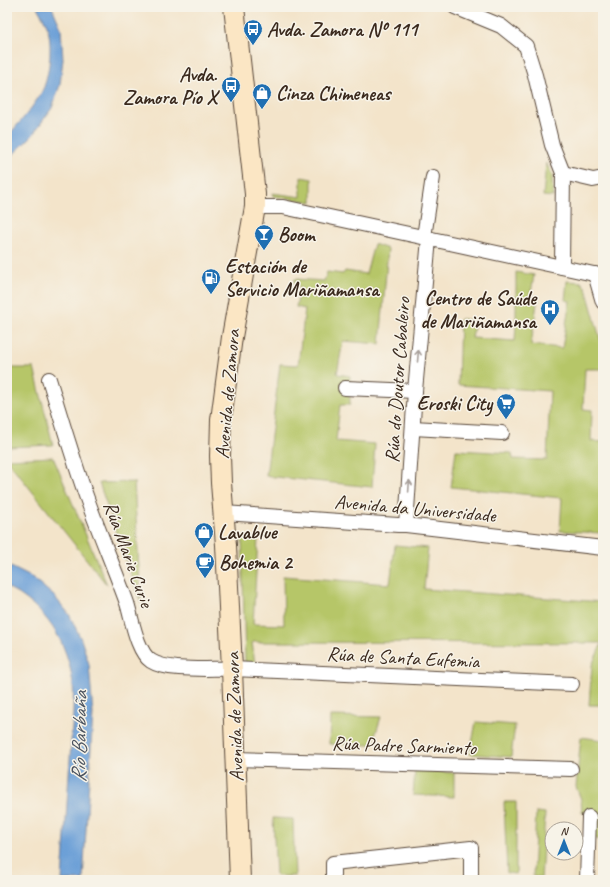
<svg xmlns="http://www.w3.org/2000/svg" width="610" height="887" font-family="Caveat,sans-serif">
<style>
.green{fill:#b6c668;stroke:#787843}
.water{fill:#6a9fd7;stroke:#52647a}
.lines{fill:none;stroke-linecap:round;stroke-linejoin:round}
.street-casing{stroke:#574638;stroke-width:16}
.secondary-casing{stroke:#574638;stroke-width:22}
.street{stroke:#fff;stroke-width:14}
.secondary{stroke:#fbe6c4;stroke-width:20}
.oneway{stroke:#a79f9a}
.labels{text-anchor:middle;stroke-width:3;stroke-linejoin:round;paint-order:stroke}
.poi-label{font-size:20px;font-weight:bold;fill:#3b2a1e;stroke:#f7f3e8;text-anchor:start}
.street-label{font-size:20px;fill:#3b2a1e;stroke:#f7f3e8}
.water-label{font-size:21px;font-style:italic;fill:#4b535f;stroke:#f7f3e8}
</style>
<rect width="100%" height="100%" fill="#f7f3e8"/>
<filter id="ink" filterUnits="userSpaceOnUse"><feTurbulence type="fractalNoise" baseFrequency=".025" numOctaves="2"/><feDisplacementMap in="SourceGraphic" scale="8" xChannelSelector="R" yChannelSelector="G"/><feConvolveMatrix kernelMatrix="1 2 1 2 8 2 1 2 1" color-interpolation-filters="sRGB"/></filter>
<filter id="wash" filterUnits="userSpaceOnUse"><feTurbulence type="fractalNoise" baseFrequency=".012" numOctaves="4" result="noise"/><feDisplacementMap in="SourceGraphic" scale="16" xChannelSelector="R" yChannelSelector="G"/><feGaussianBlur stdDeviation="0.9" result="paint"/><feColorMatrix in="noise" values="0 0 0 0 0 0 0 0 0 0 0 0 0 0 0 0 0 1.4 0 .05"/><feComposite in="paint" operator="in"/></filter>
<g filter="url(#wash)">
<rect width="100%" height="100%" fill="#f3e4ca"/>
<g class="green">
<path d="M546,163L552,175L553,197L543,196Z"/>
<path d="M301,177L312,179V202L273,196L272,193L301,197Z"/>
<path d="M374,244L388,249L380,344L343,341L337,374L350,376V405H340L336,441L375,444L372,487L266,476L280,364L298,365L305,309L296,307L300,287L294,286L295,279L324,281L327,272L343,274L345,271L366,274Z"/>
<path d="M516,272L534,275L530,299L537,303L531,345L562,348L570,301L565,300L567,281L581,282L586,288L603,349V369H585L583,409L592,410L591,441L603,442V533L560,531L562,498L451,487L456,450L512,453L513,459L547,460L550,391L458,385L460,319L475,320L472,338L515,341L516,324Z"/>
<path d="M7,368H34L53,445L9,447L7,434Z"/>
<path d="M53,457L107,585L7,460V459Z"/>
<path d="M134,482L141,603L99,483Z"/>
<path d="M242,537L258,538L253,624L284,625L283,576L390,584L395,545L428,548L424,589L603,602V705H589L592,665L602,643L252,642L255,664H245Z"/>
<path d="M330,716L381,717L372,745L329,744Z"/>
<path d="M476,722L515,725L511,757L470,754Z"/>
<path d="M581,737L603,740V840L591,838L593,812L582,813L581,799L576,787Z"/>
<path d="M415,769L454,773V797L413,795Z"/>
<path d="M504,802H516V874L507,873Z"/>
<path d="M536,812L545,813L541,880H538L539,877H533Z"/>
<path d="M273,818L293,819L295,876H276Z"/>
</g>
<g class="water">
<path d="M37,7H52L61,28L63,59L60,85L52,108L31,137L7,160V136C17,127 39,100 44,87C50,71 53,39 46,23C43,18 40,12 37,7Z"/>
<path d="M7,565L33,578L54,596L69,614L81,639L89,664L93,714L83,880H62L73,713C73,704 74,694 73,685C68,641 46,608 7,587Z"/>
</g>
</g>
<g filter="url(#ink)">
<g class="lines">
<g class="street-casing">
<g id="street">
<path d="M455,7L501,26L526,46L535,75L552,145L563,173L562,267"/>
<path d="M563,173L593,180L603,178"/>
<path d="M255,207H283L603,276"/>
<path d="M424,237L433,177"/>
<path d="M595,274L603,302"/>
<path d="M49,379C62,421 74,463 89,504C101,537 115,570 127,603C132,619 137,652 151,661C168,672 212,668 232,669L572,684"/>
<path d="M345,388L415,391"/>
<path d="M413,428L502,433"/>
<path d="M224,513L398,525H406L603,548"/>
<path d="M406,525L415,391L429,239"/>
<path d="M236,759L571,769"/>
<path d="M333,880V863L471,848V880"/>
<path d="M587,880L589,817"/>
</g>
</g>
<g class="secondary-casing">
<path id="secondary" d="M234,7L255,194V207L232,337L221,420L220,456L221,483L226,545L232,669L240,880"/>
</g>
<use href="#street" class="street"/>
<use href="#secondary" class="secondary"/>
</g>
<defs><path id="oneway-shaft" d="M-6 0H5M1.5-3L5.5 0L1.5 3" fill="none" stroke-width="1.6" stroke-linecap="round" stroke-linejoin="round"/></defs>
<g class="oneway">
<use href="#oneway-shaft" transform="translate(418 356) rotate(-85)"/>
<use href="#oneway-shaft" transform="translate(409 486) rotate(-86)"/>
</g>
</g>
<defs>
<g id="bus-pin" transform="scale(1)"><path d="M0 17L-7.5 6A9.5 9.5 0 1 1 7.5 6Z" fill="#1f6fb2" stroke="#f7f3e8"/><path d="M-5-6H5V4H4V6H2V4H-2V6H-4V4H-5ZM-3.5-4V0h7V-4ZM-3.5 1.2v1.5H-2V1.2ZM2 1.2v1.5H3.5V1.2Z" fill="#fff"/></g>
<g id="shop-pin" transform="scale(1)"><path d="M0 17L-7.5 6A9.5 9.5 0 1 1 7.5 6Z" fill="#1f6fb2" stroke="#f7f3e8"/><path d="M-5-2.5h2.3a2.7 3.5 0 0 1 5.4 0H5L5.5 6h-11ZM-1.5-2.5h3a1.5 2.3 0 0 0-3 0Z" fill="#fff"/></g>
<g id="bar-pin" transform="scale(1)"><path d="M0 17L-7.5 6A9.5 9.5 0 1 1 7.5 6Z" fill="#1f6fb2" stroke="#f7f3e8"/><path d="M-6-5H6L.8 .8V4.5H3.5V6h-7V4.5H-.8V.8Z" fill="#fff"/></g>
<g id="fuel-pin" transform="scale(1)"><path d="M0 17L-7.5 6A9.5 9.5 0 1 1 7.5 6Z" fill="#1f6fb2" stroke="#f7f3e8"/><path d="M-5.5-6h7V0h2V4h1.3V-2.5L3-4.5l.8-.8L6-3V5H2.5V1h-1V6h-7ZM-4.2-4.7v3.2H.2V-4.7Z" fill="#fff"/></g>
<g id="hospital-pin" transform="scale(1)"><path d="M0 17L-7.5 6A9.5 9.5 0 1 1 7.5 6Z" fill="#1f6fb2" stroke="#f7f3e8"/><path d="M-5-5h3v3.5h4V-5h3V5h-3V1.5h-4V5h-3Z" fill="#fff"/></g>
<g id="supermarket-pin" transform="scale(1)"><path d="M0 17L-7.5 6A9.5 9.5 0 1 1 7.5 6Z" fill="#1f6fb2" stroke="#f7f3e8"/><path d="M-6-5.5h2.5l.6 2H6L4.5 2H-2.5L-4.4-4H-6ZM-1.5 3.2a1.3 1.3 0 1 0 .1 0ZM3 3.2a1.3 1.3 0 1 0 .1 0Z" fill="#fff"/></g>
<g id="cafe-pin" transform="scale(1)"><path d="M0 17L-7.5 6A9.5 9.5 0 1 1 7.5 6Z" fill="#1f6fb2" stroke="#f7f3e8"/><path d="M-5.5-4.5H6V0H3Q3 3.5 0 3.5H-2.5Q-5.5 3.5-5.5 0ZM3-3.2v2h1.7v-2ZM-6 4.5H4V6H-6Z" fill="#fff"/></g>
</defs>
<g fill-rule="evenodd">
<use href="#bus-pin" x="253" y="29"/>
<use href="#bus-pin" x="231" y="86"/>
<use href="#shop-pin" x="262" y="93"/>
<use href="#bar-pin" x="264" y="234"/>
<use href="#fuel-pin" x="211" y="278"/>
<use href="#hospital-pin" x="550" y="309"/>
<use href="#supermarket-pin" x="506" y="403"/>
<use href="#shop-pin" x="204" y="532"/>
<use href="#cafe-pin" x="205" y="562"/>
</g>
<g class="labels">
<g class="poi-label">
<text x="267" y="36">Avda. Zamora Nº 111</text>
<text x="217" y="81" text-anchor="end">Avda.<tspan x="217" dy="23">Zamora Pío X</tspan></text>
<text x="276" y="100">Cinza Chimeneas</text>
<text x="278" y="241">Boom</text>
<text x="225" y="273">Estación de<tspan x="225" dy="23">Servicio Mariñamansa</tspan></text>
<text x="536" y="305" text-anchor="end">Centro de Saúde<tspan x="536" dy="23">de Mariñamansa</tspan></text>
<text x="492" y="410" text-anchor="end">Eroski City</text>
<text x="218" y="539">Lavablue</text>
<text x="219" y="569">Bohemia 2</text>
</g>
<g class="street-label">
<text transform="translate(397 380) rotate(-86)" y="7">Rúa do Doutor Cabaleiro</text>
<text transform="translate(227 394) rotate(-85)" y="7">Avenida de Zamora</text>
<text transform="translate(415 508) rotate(5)" y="7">Avenida da Universidade</text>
<text transform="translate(129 554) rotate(70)" y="7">Rúa Marie Curie</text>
<text transform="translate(403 657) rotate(3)" y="7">Rúa de Santa Eufemia</text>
<text transform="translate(234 717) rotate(-92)" y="7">Avenida de Zamora</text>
<text transform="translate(404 745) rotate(2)" y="7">Rúa Padre Sarmiento</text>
</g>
<g class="water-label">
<text transform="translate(79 737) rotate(-89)" y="7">Río Barbaña</text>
</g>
</g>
<rect width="610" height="887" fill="none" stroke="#f7f3e8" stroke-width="24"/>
<g transform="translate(564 841)"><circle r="19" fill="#f7f3e8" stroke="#aca397"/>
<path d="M0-3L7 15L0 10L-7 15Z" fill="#1f6fb2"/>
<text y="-6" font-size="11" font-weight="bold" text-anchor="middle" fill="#3b2a1e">N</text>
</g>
</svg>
